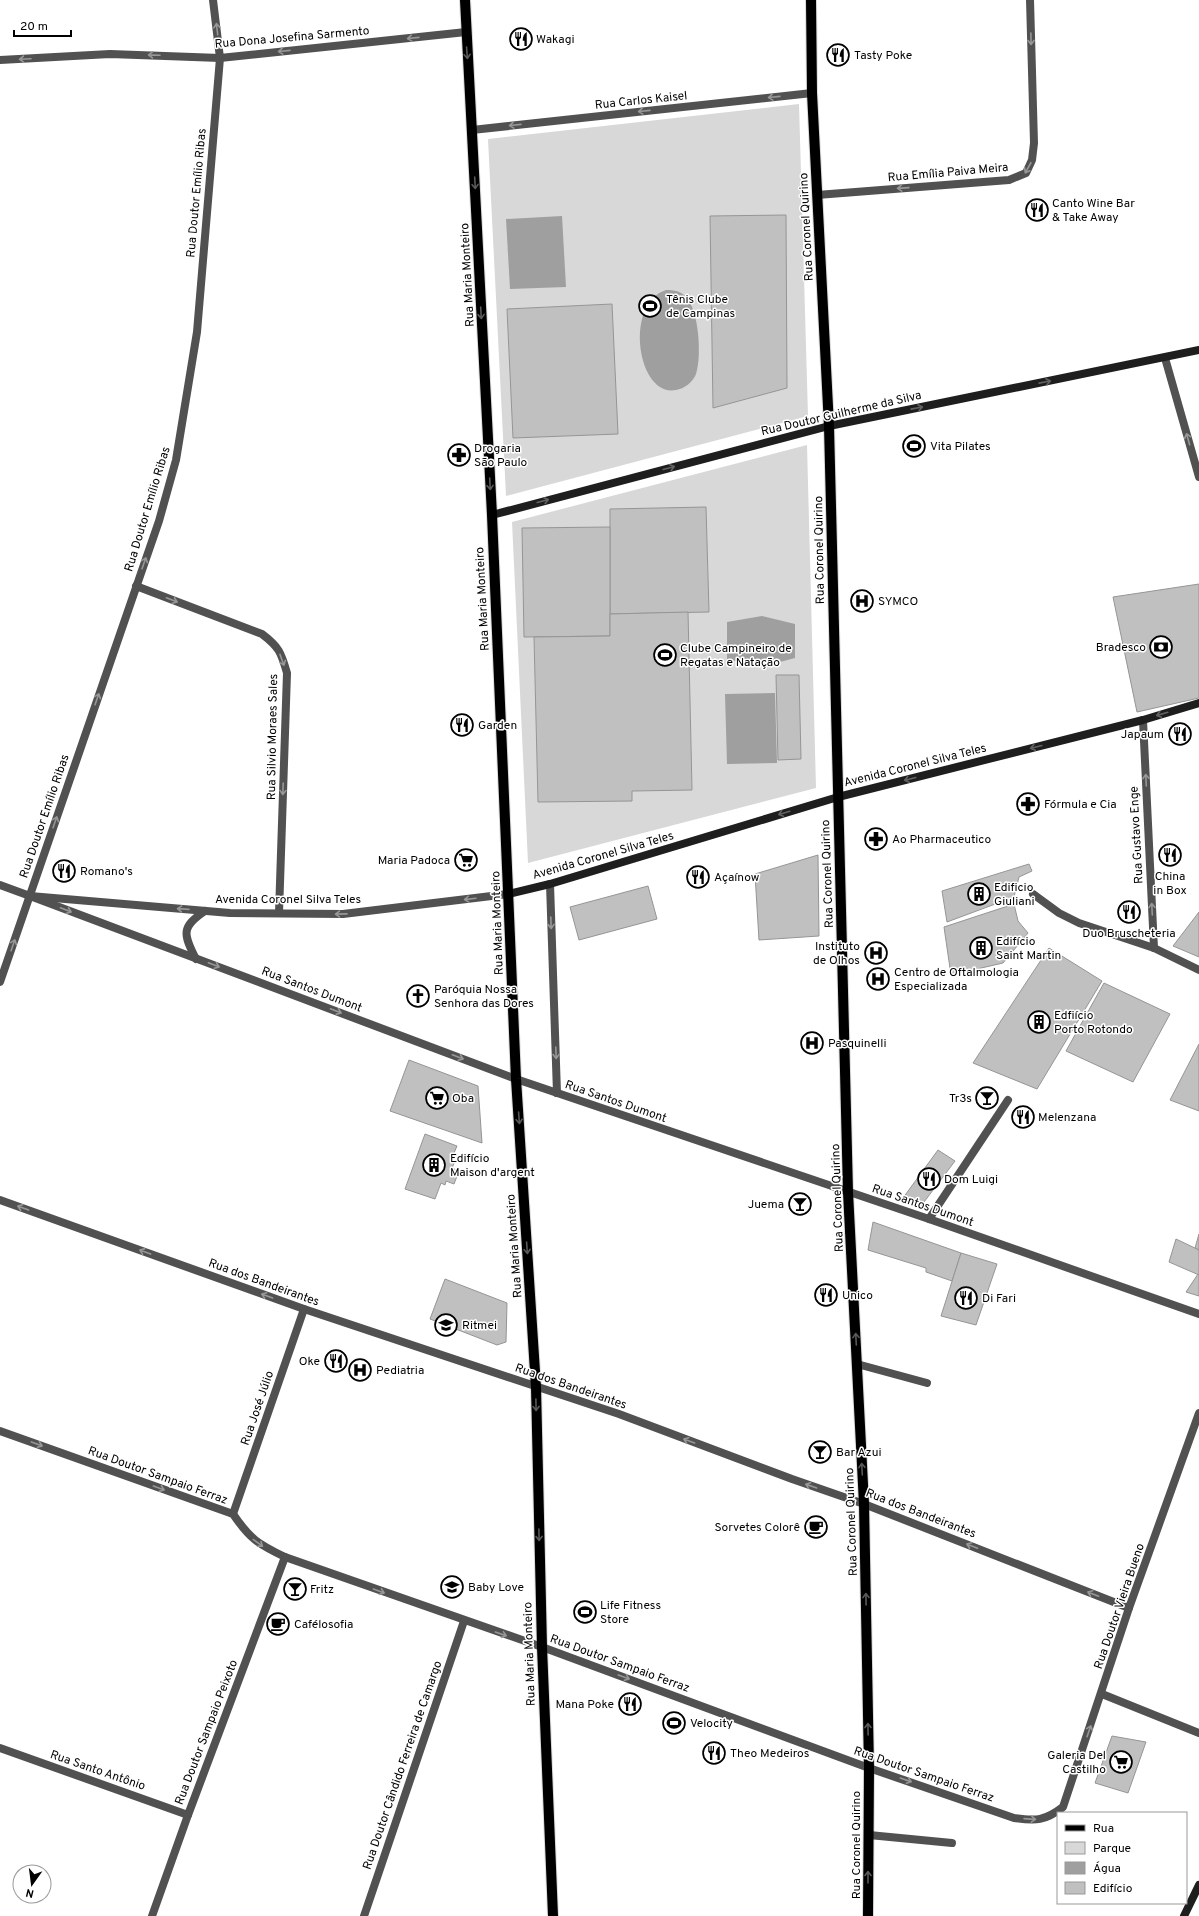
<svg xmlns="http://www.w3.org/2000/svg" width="1199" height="1916" font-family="Overpass,sans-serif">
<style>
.green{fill:#d8d8d8}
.water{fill:#9f9f9f}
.building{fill:#c0c0c0;stroke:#959595}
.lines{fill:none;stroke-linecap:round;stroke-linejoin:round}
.primary-casing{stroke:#dbdbdb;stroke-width:12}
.service{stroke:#515151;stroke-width:8}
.pedestrian{stroke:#515151;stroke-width:8}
.minor{stroke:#515151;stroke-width:8}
.tertiary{stroke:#515151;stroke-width:8}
.secondary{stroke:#1e1e1e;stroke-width:8}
.primary{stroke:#000;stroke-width:10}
.oneway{stroke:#979797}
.oneway2{stroke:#595959}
.oneway3{stroke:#626262}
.labels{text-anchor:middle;stroke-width:3;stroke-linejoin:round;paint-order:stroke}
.street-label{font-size:12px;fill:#000;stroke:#fff}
.poi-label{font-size:12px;fill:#000;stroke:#fff;text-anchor:start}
</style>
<rect width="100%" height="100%" fill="#fff"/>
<g class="green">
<path d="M799,104L808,416L506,496L488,139Z"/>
<path d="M807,445L816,788L528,863L512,522Z"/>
</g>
<g class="water">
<path d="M562,216L566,287L510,289L506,219Z"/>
<path d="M666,290C674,290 681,291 686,297C699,310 702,357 696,374C693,382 684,389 676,390C638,398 623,304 666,290Z"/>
<path d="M762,616L795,624V658L761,667L727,659V622Z"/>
<path d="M775,693L777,763L727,764L725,694Z"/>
</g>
<g class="building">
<path d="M786,215L787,388L713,408L710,216Z"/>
<path d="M612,304L618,434L513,438L507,309Z"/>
<path d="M706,507L709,612L610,614V509Z"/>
<path d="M610,527V636L524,637L522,528Z"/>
<path d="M1199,584V698L1137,712L1113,597Z"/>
<path d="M688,612L692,790L632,791V801L538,802L534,637L610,636V614Z"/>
<path d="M776,675H799L801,759L778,760Z"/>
<path d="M818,855L819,936L759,940L755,874Z"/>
<path d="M1029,864L1032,871L1019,877L1014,897L947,922L942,891Z"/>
<path d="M648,886L657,919L579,940L570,907Z"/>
<path d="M1014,904L1018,921L1028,933L1003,963L951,975L944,927Z"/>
<path d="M1199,912V957L1173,946Z"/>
<path d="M1049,948L1102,981L1037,1089L973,1063Z"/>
<path d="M1104,983L1170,1014L1133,1082L1066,1051Z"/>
<path d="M1199,1044V1111L1170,1100Z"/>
<path d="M409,1060L478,1086L482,1143L390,1111Z"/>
<path d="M425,1134L457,1146L451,1160L455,1161L452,1168L459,1171L454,1184L446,1181L445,1185L441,1183L435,1199L405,1189Z"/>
<path d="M938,1150L955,1161L921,1206L903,1198Z"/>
<path d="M873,1222L961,1253L952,1281L926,1272V1268L868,1250Z"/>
<path d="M1199,1234V1250L1195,1248Z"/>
<path d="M1176,1239L1199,1250V1275L1169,1262Z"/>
<path d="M961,1253L997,1264L976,1325L941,1316Z"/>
<path d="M1198,1274L1199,1275V1296L1186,1292Z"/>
<path d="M445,1279L507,1303L506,1342L497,1345L430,1319Z"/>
<path d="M1112,1736L1146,1742L1128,1793L1095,1783Z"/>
</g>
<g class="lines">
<g class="primary-casing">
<g id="primary">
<path d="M465,0L492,515L516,1079L536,1387L542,1647L553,1916"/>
<path d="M811,0L812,93L829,426L848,1192L864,1504L869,1768L868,1916"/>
</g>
</g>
<g class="service">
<path d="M857,1364L927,1383"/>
<path d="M869,1835L952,1843"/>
</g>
<path class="pedestrian" d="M929,1219L1008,1100"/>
<g class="minor">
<path d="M0,60L110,54L220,58L466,32"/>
<path d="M472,130L812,93"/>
<path d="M817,195L1009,180L1026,173L1032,160L1034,143L1030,0"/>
<path d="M1165,358L1199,477"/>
<path d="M136,586L262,634C279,647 281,652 287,673L279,913"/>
<path d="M1143,720L1154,948"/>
<path d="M1033,894L1059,913L1079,923L1154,948L1199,970"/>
<path d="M0,1200L304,1309L619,1414L792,1479L864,1504L1129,1608"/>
<path d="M0,1431L233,1514C250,1539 258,1544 285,1557L542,1647L869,1768L1014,1818C1036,1821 1045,1821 1063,1807L1129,1608L1199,1413"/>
<path d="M233,1514L304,1309"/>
<path d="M188,1815L285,1557"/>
<path d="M364,1916L464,1621"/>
</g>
<g class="tertiary">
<path d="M550,884L557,1093"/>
<path d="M0,885L30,896L230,913L343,914L508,894"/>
<path d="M30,896L516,1079L929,1219L1199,1314"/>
<path d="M196,959C183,934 181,927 205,911"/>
<path d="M0,982L159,521L176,460L197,332L220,58L213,0"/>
<path d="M1102,1694L1199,1733"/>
<path d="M0,1748L188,1815L152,1916"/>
</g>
<g class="secondary">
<path d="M492,515L829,426L1199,350"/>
<path d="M508,894L550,884L838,797L1143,720L1199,703"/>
<path d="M1184,1916L1199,1885"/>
</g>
<use href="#primary" class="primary"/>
</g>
<defs><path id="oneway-shaft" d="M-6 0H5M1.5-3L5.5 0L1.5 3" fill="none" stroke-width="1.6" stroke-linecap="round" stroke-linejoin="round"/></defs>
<g class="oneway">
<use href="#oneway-shaft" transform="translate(217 29) rotate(-97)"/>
<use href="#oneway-shaft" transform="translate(413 38) rotate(174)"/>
<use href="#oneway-shaft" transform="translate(1031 39) rotate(89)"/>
<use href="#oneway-shaft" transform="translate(284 51) rotate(174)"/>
<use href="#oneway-shaft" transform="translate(154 55) rotate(-178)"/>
<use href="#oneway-shaft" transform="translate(25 59) rotate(177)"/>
<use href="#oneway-shaft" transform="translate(774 97) rotate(174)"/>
<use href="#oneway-shaft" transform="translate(644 111) rotate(174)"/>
<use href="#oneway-shaft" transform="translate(515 125) rotate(174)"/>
<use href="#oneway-shaft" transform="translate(1028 168) rotate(119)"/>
<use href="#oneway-shaft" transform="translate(903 188) rotate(176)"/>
<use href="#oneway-shaft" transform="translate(1188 439) rotate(-106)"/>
<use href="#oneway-shaft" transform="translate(144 563) rotate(-71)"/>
<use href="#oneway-shaft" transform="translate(172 600) rotate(21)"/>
<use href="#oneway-shaft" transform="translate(282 660) rotate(70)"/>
<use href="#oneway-shaft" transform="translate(97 699) rotate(-71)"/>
<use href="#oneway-shaft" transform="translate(1146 780) rotate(-93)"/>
<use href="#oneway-shaft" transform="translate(283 789) rotate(92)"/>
<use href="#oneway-shaft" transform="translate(55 822) rotate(-71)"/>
<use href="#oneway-shaft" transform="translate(470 899) rotate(173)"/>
<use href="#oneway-shaft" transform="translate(183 909) rotate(-176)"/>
<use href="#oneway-shaft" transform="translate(1152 909) rotate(-93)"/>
<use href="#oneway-shaft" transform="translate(66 910) rotate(21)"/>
<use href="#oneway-shaft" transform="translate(341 914) rotate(179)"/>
<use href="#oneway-shaft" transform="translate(551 923) rotate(88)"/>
<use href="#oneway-shaft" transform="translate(13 945) rotate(-71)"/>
<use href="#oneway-shaft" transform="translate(214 965) rotate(21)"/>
<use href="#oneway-shaft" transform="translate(336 1011) rotate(21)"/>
<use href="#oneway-shaft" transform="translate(556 1053) rotate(88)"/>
<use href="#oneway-shaft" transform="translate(458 1057) rotate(21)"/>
<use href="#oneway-shaft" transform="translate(23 1208) rotate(-160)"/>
<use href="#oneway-shaft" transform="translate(145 1252) rotate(-160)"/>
<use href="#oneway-shaft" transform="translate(267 1296) rotate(-160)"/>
<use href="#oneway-shaft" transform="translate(689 1441) rotate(-160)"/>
<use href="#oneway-shaft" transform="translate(37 1444) rotate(20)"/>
<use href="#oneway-shaft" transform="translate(811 1486) rotate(-161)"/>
<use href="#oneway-shaft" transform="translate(159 1488) rotate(20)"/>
<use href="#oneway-shaft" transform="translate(258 1543) rotate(36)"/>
<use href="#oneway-shaft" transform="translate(972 1546) rotate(-159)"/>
<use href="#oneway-shaft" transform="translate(379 1591) rotate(20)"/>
<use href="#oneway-shaft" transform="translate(1093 1594) rotate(-159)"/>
<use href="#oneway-shaft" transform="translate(501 1634) rotate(19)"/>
<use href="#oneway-shaft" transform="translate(624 1677) rotate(20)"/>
<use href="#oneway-shaft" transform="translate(1089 1731) rotate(-71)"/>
<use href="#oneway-shaft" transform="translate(906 1780) rotate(19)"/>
<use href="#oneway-shaft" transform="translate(1030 1819) rotate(4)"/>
</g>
<g class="oneway2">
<use href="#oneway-shaft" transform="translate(467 53) rotate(86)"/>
<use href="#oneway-shaft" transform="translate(475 183) rotate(87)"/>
<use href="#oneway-shaft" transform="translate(481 313) rotate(87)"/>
<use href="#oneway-shaft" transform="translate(490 484) rotate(87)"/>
<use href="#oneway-shaft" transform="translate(519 1118) rotate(86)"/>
<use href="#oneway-shaft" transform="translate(527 1248) rotate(86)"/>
<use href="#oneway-shaft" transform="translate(856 1339) rotate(-93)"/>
<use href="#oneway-shaft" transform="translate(536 1405) rotate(89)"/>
<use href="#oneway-shaft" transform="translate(862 1469) rotate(-93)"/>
<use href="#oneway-shaft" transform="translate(539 1535) rotate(89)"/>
<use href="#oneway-shaft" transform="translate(866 1599) rotate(-91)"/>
<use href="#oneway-shaft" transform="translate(868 1729) rotate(-91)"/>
<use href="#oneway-shaft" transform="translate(868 1877) rotate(-90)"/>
</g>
<g class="oneway3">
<use href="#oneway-shaft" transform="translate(1045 382) rotate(-11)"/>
<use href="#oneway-shaft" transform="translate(917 408) rotate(-11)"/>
<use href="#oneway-shaft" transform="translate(669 468) rotate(-15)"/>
<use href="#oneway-shaft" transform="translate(543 501) rotate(-15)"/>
<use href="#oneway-shaft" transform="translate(1162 714) rotate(164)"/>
<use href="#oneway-shaft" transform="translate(1036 747) rotate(166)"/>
<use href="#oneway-shaft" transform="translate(910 779) rotate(166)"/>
<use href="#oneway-shaft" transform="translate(784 813) rotate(163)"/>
</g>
<defs>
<g id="restaurant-ring" transform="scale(1.15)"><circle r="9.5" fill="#fff" stroke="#000" stroke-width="1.5"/><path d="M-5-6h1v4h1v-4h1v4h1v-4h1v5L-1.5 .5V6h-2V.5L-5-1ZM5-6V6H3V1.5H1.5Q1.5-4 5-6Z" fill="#000"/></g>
<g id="stadium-ring" transform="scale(1.15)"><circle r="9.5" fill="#fff" stroke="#000" stroke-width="1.5"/><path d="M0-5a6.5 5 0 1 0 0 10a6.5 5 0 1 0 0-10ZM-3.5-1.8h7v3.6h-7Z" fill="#000"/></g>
<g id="pharmacy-ring" transform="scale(1.15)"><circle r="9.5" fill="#fff" stroke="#000" stroke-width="1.5"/><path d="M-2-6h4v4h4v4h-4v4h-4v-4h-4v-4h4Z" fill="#000"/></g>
<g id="hospital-ring" transform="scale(1.15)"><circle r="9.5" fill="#fff" stroke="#000" stroke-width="1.5"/><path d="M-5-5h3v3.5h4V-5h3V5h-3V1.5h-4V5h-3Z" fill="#000"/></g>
<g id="bank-ring" transform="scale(1.15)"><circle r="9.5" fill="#fff" stroke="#000" stroke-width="1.5"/><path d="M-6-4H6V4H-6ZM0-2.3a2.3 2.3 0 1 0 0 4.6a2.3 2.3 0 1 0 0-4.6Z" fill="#000"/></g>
<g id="supermarket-ring" transform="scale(1.15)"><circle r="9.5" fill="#fff" stroke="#000" stroke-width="1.5"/><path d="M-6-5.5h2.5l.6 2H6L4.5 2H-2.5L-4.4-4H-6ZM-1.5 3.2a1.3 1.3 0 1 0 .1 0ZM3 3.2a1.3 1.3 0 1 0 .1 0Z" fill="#000"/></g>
<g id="building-ring" transform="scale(1.15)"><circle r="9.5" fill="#fff" stroke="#000" stroke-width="1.5"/><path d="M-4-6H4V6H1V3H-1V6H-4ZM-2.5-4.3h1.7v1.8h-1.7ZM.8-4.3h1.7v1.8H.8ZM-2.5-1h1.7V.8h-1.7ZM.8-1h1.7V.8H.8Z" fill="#000"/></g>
<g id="church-ring" transform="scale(1.15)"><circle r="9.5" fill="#fff" stroke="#000" stroke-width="1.5"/><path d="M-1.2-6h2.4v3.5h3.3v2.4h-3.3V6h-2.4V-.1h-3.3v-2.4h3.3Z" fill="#000"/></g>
<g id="bar-ring" transform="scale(1.15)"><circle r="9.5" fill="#fff" stroke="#000" stroke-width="1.5"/><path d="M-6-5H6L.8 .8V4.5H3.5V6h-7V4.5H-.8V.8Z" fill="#000"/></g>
<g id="school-ring" transform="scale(1.15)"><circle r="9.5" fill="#fff" stroke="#000" stroke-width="1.5"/><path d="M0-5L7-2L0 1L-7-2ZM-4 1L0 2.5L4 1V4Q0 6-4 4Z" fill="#000"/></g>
<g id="cafe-ring" transform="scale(1.15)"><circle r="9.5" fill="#fff" stroke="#000" stroke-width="1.5"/><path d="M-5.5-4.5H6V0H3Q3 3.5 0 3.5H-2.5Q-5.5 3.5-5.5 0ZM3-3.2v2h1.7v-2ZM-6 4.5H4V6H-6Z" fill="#000"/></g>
</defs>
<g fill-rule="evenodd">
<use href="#restaurant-ring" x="521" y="39"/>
<use href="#restaurant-ring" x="838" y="55"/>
<use href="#restaurant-ring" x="1037" y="210"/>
<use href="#stadium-ring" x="650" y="306"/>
<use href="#stadium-ring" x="914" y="446"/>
<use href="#pharmacy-ring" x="459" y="455"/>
<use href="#hospital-ring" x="862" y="601"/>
<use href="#bank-ring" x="1161" y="647"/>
<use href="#stadium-ring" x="665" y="655"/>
<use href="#restaurant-ring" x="462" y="725"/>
<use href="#restaurant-ring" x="1180" y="734"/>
<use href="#pharmacy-ring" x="1028" y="804"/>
<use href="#pharmacy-ring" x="876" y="839"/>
<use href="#restaurant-ring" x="1170" y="855"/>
<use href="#supermarket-ring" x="466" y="860"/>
<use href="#restaurant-ring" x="64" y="871"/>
<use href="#restaurant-ring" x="698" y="877"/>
<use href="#building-ring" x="979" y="894"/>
<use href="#restaurant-ring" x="1129" y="912"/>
<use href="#building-ring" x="981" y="948"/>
<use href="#hospital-ring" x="876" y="953"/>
<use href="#hospital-ring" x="878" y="979"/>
<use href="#church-ring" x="418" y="996"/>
<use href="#building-ring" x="1039" y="1022"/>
<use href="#hospital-ring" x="812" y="1043"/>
<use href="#supermarket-ring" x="437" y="1098"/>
<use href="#bar-ring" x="987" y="1098"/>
<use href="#restaurant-ring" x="1023" y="1117"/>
<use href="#building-ring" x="434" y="1165"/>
<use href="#restaurant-ring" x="929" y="1179"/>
<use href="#bar-ring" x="800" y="1204"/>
<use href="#restaurant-ring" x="826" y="1295"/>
<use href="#restaurant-ring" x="966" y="1298"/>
<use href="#school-ring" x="446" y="1325"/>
<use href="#restaurant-ring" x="336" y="1361"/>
<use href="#hospital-ring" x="360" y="1370"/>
<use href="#bar-ring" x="820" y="1452"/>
<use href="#cafe-ring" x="816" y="1527"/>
<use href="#school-ring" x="452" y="1587"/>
<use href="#bar-ring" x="295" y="1589"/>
<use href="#stadium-ring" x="585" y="1612"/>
<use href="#cafe-ring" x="278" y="1624"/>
<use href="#restaurant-ring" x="630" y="1704"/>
<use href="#stadium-ring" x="674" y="1723"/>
<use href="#restaurant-ring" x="714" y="1753"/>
<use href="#supermarket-ring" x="1121" y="1762"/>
</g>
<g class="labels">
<g class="street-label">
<text transform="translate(292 37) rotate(-5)" y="4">Rua Dona Josefina Sarmento</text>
<text transform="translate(641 100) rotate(-6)" y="4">Rua Carlos Kaisel</text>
<text transform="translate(948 172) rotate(-5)" y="4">Rua Emília Paiva Meira</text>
<text transform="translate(196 193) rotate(-85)" y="4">Rua Doutor Emílio Ribas</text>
<text transform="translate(806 227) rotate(-93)" y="4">Rua Coronel Quirino</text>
<text transform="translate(467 275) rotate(-93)" y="4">Rua Maria Monteiro</text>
<text transform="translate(841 413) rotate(-13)" y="4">Rua Doutor Guilherme da Silva</text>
<text transform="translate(147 509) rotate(-73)" y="4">Rua Doutor Emílio Ribas</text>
<text transform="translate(819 550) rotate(-91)" y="4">Rua Coronel Quirino</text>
<text transform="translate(482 599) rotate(-93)" y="4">Rua Maria Monteiro</text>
<text transform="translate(272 737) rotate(-89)" y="4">Rua Silvio Moraes Sales</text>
<text transform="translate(915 765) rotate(-14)" y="4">Avenida Coronel Silva Teles</text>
<text transform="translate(44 816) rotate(-71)" y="4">Rua Doutor Emílio Ribas</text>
<text transform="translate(1136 835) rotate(-93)" y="4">Rua Gustavo Enge</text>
<text transform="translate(603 855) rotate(-16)" y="4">Avenida Coronel Silva Teles</text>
<text transform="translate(827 874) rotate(-92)" y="4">Rua Coronel Quirino</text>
<text x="288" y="903">Avenida Coronel Silva Teles</text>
<text transform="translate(497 923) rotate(-92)" y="4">Rua Maria Monteiro</text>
<text transform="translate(312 989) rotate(21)" y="4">Rua Santos Dumont</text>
<text transform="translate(616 1101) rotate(19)" y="4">Rua Santos Dumont</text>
<text transform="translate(837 1198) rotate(-92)" y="4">Rua Coronel Quirino</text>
<text transform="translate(923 1205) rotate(19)" y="4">Rua Santos Dumont</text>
<text transform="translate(514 1246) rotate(-94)" y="4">Rua Maria Monteiro</text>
<text transform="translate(264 1282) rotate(20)" y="4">Rua dos Bandeirantes</text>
<text transform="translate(571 1386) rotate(19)" y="4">Rua dos Bandeirantes</text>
<text transform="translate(257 1408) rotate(-71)" y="4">Rua José Júlio</text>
<text transform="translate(158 1475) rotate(20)" y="4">Rua Doutor Sampaio Ferraz</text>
<text transform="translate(921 1513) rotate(21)" y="4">Rua dos Bandeirantes</text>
<text transform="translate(851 1522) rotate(-92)" y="4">Rua Coronel Quirino</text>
<text transform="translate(1119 1606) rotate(-71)" y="4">Rua Doutor Vieira Bueno</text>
<text transform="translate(529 1654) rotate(-92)" y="4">Rua Maria Monteiro</text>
<text transform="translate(620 1663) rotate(20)" y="4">Rua Doutor Sampaio Ferraz</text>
<text transform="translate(206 1732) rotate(-69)" y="4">Rua Doutor Sampaio Peixoto</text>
<text transform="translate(402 1765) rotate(-71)" y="4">Rua Doutor Cândido Ferreira de Camargo</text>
<text transform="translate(98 1770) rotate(19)" y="4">Rua Santo Antônio</text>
<text transform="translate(924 1774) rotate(19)" y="4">Rua Doutor Sampaio Ferraz</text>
<text transform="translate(856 1845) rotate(-90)" y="4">Rua Coronel Quirino</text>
</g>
<g class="poi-label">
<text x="536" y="43">Wakagi</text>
<text x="854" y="59">Tasty Poke</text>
<text x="1052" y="207">Canto Wine Bar<tspan x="1052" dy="14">&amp; Take Away</tspan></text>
<text x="666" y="303">Tênis Clube<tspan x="666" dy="14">de Campinas</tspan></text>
<text x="930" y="450">Vita Pilates</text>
<text x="474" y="452">Drogaria<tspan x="474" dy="14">São Paulo</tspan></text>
<text x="878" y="605">SYMCO</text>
<text x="1146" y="651" text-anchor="end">Bradesco</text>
<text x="680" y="652">Clube Campineiro de<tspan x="680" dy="14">Regatas e Natação</tspan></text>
<text x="478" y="729">Garden</text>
<text x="1164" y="738" text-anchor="end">Japaum</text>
<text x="1044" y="808">Fórmula e Cia</text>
<text x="892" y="843">Ao Pharmaceutico</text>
<text x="450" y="864" text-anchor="end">Maria Padoca</text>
<text x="80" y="875">Romano's</text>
<text x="1170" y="880" text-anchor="middle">China<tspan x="1170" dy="14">in Box</tspan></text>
<text x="714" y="881">Açaínow</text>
<text x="994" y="891">Edificio<tspan x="994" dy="14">Giuliani</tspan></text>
<text x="1129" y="937" text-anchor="middle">Duo Bruscheteria</text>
<text x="996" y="945">Edifício<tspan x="996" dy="14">Saint Martin</tspan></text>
<text x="860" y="950" text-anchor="end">Instituto<tspan x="860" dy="14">de Olhos</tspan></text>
<text x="894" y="976">Centro de Oftalmologia<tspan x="894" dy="14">Especializada</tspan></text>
<text x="434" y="993">Paróquia Nossa<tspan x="434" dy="14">Senhora das Dores</tspan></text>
<text x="1054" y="1019">Edfiício<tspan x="1054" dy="14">Porto Rotondo</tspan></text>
<text x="828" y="1047">Pasquinelli</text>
<text x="452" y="1102">Oba</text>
<text x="972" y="1102" text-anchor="end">Tr3s</text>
<text x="1038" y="1121">Melenzana</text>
<text x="450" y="1162">Edifício<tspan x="450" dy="14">Maison d'argent</tspan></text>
<text x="944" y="1183">Dom Luigi</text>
<text x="784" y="1208" text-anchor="end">Juema</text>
<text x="842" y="1299">Unico</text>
<text x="982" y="1302">Di Fari</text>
<text x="462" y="1329">Ritmei</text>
<text x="320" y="1365" text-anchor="end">Oke</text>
<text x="376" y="1374">Pediatria</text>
<text x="836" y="1456">Bar Azui</text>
<text x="800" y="1531" text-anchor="end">Sorvetes Colorê</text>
<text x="468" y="1591">Baby Love</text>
<text x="310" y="1593">Fritz</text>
<text x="600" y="1609">Life Fitness<tspan x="600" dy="14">Store</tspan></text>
<text x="294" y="1628">Cafélosofia</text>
<text x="614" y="1708" text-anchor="end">Mana Poke</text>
<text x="690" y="1727">Velocity</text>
<text x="730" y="1757">Theo Medeiros</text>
<text x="1106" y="1759" text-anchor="end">Galeria Del<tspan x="1106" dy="14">Castilho</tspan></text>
</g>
</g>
<rect x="1057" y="1812" width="130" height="92" fill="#ffffff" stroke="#999999"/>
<rect x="1065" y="1825" width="20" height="6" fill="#000000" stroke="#999999"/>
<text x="1093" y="1832" font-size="12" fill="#000000">Rua</text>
<rect x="1065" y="1842" width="20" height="12" fill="#d8d8d8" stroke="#999999"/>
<text x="1093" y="1852" font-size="12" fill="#000000">Parque</text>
<rect x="1065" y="1862" width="20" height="12" fill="#9f9f9f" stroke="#999999"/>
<text x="1093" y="1872" font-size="12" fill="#000000">Água</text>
<rect x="1065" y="1882" width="20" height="12" fill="#c0c0c0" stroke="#999999"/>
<text x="1093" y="1892" font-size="12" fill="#000000">Edifício</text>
<g transform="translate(32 1884) rotate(194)"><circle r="19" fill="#ffffff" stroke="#999999"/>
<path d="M0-3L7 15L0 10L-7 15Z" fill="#000000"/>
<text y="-6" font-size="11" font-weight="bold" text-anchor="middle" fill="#000000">N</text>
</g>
<path d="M14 30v6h57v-6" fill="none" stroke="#000000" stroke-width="2"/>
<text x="20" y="30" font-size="12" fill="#000000" stroke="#ffffff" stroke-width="3" paint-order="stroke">20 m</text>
</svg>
